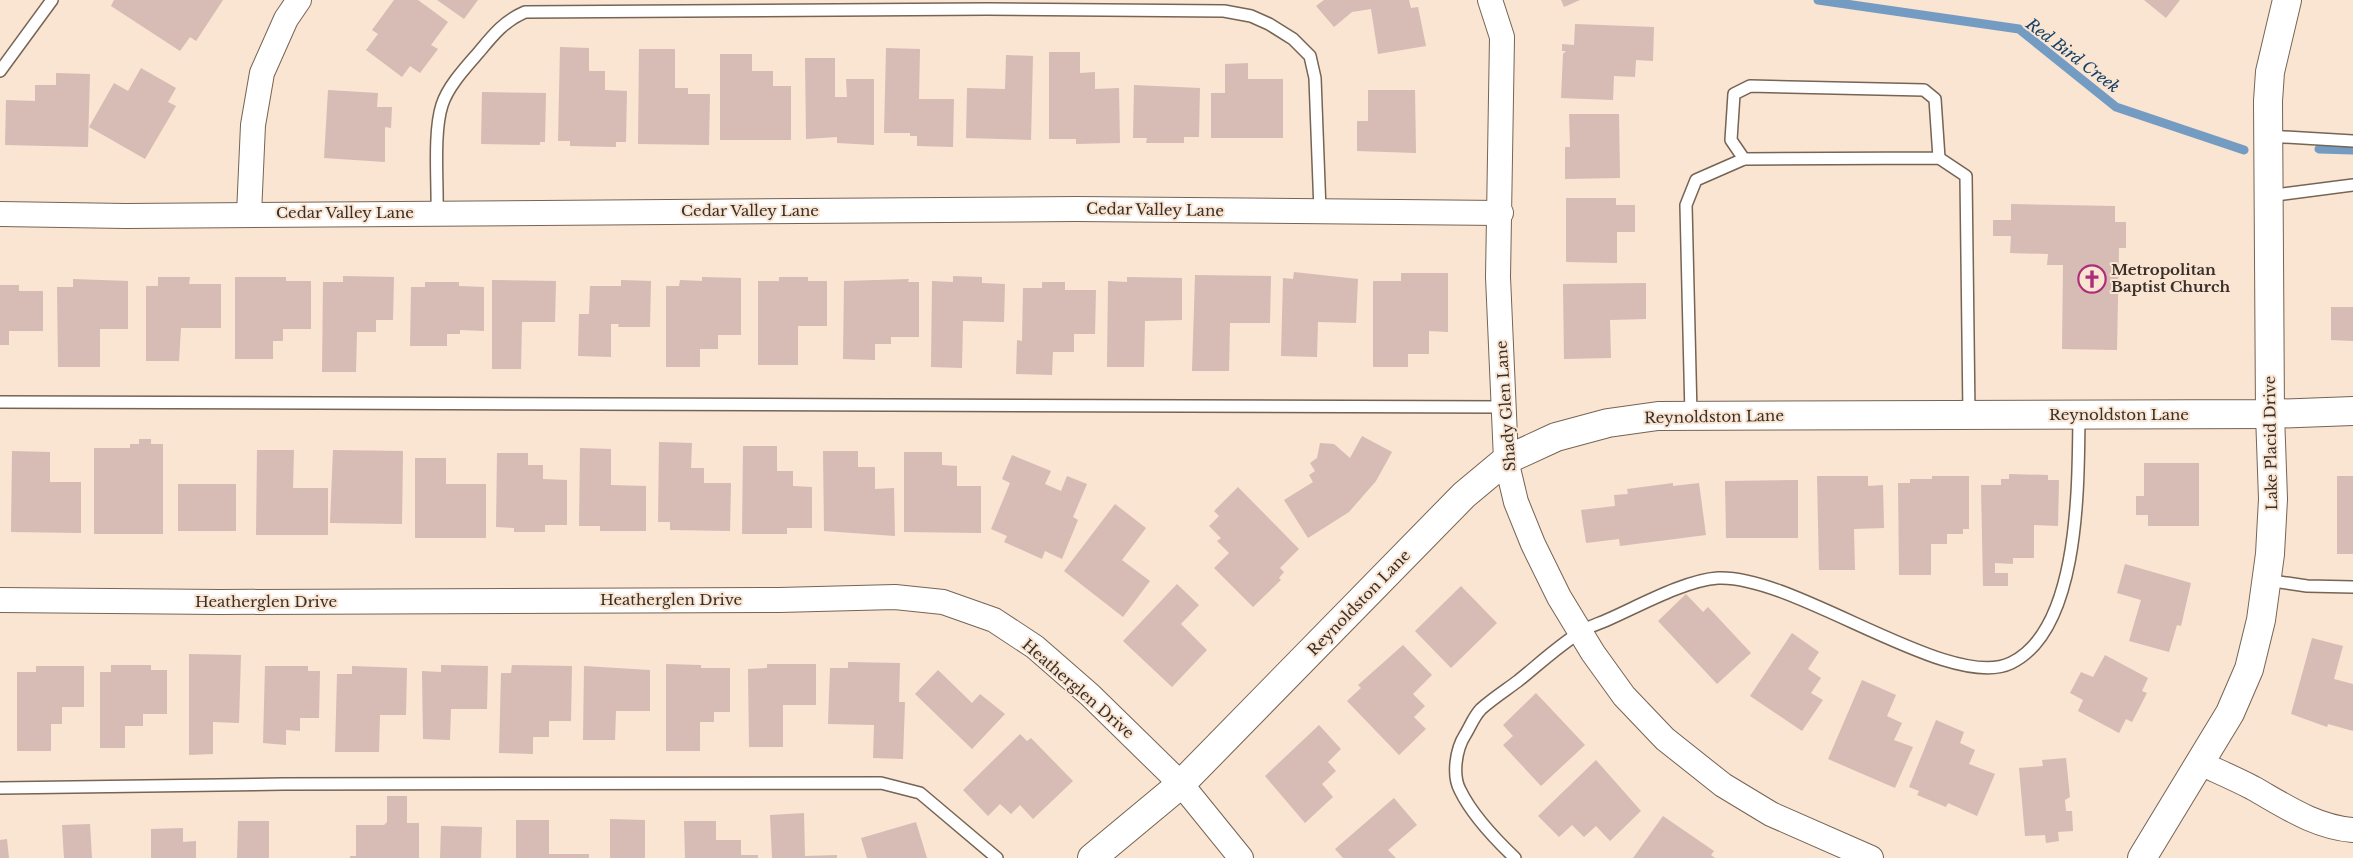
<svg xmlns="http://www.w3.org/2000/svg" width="2353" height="858" font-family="'Libre Baskerville',serif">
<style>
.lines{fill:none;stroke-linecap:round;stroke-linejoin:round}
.stream{stroke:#749cc3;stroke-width:9}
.building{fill:#d7bbb5}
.service-casing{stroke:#766454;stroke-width:14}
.minor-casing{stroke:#766454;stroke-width:26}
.tertiary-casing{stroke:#766454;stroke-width:30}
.service{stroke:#fff;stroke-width:11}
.minor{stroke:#fff;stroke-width:24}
.tertiary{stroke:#fff;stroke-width:28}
.labels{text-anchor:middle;stroke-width:4;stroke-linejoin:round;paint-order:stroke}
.street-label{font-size:15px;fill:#383029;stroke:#fae4d2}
.poi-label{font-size:15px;font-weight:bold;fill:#383029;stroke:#fae4d2;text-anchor:start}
.water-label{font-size:16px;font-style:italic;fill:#134066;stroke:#fae4d2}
</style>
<rect width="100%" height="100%" fill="#fae4d2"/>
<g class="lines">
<g class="stream">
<path d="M1818,0L2019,29L2116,107L2244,150"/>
<path d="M2319,149L2353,150"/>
</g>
</g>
<g class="building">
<path d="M114,0H223L196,41L190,37L180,51L111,6Z"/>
<path d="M394,0H418L448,22L431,45L438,49L420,73L410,66L402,77L366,50L378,34L372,30Z"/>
<path d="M437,0H478L464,19Z"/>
<path d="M1324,0H1409L1411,8L1418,7L1426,46L1378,54L1371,9L1352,12L1334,27L1316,6Z"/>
<path d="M1561,0H1580L1564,7Z"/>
<path d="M2144,0H2180L2166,18Z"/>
<path d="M1575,24L1654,27L1653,61L1636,60L1635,77L1614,76L1613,100L1561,98L1563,54L1566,51H1562V44L1574,45Z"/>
<path d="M560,47L589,48V71H605V90L627,91L626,142H616V147L570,146V141H558Z"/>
<path d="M886,48L920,49L919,99H954L953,147L917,146V136H910V133H884Z"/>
<path d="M639,49H675V88H688V94H710L709,145L638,144Z"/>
<path d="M1049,52H1080V73L1095,72V89L1119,88L1120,143L1076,144V139H1049Z"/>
<path d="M720,54H752V71H773V86H791V140H720Z"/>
<path d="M1006,55L1033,56L1031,140L966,138L967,88L1005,89Z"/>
<path d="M805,58H835V97H847L846,79H874V145L837,143V137L806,139Z"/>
<path d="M1248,63V79H1283V138H1211V93H1225V64Z"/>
<path d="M141,68L176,88L168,102L176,106L145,159L89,127L114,83L128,91Z"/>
<path d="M56,73L90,74L88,147L5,145L6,100L35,101V85H56Z"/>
<path d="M1134,85L1200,88L1199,137H1184V143H1146L1147,138H1133Z"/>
<path d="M328,90L378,93L377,107H392L391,128L385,127V162L324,158Z"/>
<path d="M1368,90H1415L1416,153L1357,151V121H1368Z"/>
<path d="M482,92L546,93L545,142H540V145L481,144Z"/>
<path d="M1569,114H1619L1620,178L1565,179V147H1570Z"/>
<path d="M1566,198H1616V205H1635V232H1617V263L1566,262Z"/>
<path d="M2011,204L2115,206V222H2126V248H2119L2117,350L2062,349L2063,265H2047L2048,254L2010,253L2011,236H1993V220H2011Z"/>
<path d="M1294,272L1358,279L1356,323L1318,322L1317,357L1281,356L1283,278L1293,279Z"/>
<path d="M1401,273H1448V332L1429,331V354H1408V367H1373V281H1401Z"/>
<path d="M1195,275L1271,276L1270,323H1230L1229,371H1192Z"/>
<path d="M343,276L394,277L393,320H376V332H357L356,372H322L323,282H343Z"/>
<path d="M953,276L982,277V283L1005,284L1004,322L963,321L962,368L931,367L932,281L953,282Z"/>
<path d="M158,277H190L189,284H221V328H181L179,361H146V286H158Z"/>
<path d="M235,277H286V281H311V329H283V341H273V359H235Z"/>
<path d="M702,277L741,278V335H718V349H700V367H666V286H679L680,280L702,281Z"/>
<path d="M779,277H808V281H827V326H798V365H758V281H779Z"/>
<path d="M1127,277L1182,278V320L1145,321L1144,367H1107L1108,281L1127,282Z"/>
<path d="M73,279L128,281V329H100V367H58L57,287H73Z"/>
<path d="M909,279L908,282H919V337H891V344H875V360L843,359L844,281Z"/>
<path d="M492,280L556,281L555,322H522L521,369H492Z"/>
<path d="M621,280L651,281L650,327H618L619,324H611V357L578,356L579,314H589L590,286H621Z"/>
<path d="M425,282H459V286L484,287V331L460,330V334H447V346H410L411,287H425Z"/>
<path d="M1042,282H1065V290H1096L1095,334H1074V352H1053L1052,375L1016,374L1017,340L1022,341L1023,288H1042Z"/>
<path d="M1646,283V319L1610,320L1611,358L1564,359L1563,284Z"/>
<path d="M0,285H19V291H43V331H9V345H0Z"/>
<path d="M2331,307H2353V341L2331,340Z"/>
<path d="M1362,436L1392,452L1376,481L1349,512L1308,538L1284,500L1313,482L1309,475L1315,471L1310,463L1317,458L1320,443L1334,444L1350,458Z"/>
<path d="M139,439H151V444H163V534H94V448H130V444H139Z"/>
<path d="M659,442L692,443L691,468H704V483H731L730,531L670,530V522H658Z"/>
<path d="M743,446H777V471H793V486L812,487V528H787V534H742Z"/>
<path d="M580,448L611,449V485L646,486V531H600V526H579Z"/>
<path d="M257,450H294L293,488H328V535H256Z"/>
<path d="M333,450L403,451L402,524L330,523Z"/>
<path d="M12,451L50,452V482H81V533L11,532Z"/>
<path d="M823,451H858V467H875V489L894,488L895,536L824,531Z"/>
<path d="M904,452H942V465L957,466V486H981V533L904,532Z"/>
<path d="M497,453H528V465H543V479L567,480V525H545V532H514V528L496,527Z"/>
<path d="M1012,455L1051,471L1045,484L1061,491L1067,476L1087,484L1073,517L1078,520L1062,559L1045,551L1042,559L1004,542L1007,536L991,529L1010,483L1002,479Z"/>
<path d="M415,458H446V484H486V538H415Z"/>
<path d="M2144,463H2199V526H2148V515H2136V496H2144Z"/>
<path d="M2009,474L2048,475V480H2059L2058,526L2034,525V558H2013V564L1995,563V573H2008V586H1983L1981,485H2001V479H2009Z"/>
<path d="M1817,476H1868V486L1883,485L1884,528L1854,529L1855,570H1819Z"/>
<path d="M1932,476H1969V529H1963V534H1947V544H1931V575H1899L1898,483H1910V479H1932Z"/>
<rect x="2337" y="476" width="16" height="78"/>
<path d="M1798,480V538H1726L1725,481Z"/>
<path d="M1673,483V486L1699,483L1706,535L1620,546L1619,539L1586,543L1581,510L1615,506L1614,495L1628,494L1627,489Z"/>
<rect x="178" y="484" width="58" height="47"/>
<path d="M1238,487L1299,549L1280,568L1284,572L1279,578L1281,580L1253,607L1214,568L1229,553L1217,541L1221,538L1209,526L1219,516L1214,511Z"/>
<path d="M1115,504L1146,528L1122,560L1150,581L1123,617L1064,571Z"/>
<path d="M2125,564L2191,583L2181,626L2177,625L2169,652L2129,641L2141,600L2117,593Z"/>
<path d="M1177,584L1199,605L1181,624L1207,650L1172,687L1123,641Z"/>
<path d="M1461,586L1497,623L1451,668L1415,631Z"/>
<path d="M1686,594L1703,612L1708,607L1751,653L1717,684L1658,621Z"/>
<path d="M1792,633L1819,652L1808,669L1821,678L1811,693L1823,700L1802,731L1750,696Z"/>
<path d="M2312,638L2343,646L2334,679L2353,684V731L2328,724L2327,727L2291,714Z"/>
<path d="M1403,645L1432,675L1413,694L1425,706L1414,717L1426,729L1399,755L1347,701L1361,688L1358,685Z"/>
<path d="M189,654L241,655L239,723L213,722V754L189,755Z"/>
<path d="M2105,655L2148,678L2142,691L2147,693L2132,722L2126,719L2119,733L2078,711L2083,700L2070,693L2081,672L2093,677Z"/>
<path d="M848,662L900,663L899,702H905L903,759L873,758L874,725L828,724L830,668H848Z"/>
<path d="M666,664L701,665V668H730V712H714V722H700V751H666Z"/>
<path d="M767,664H816V705H783V747H749L748,669L767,668Z"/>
<path d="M111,665H151V670H167V714H143V726H125V748H100V672H111Z"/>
<path d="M441,665L488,666L487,709H451L450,740L423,739L422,671L441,672Z"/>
<path d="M512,665L572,666L571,721H549V737H533V754L499,753L501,673H511Z"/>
<path d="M36,666H84V707H62V724H51V751H17V672H36Z"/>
<path d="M265,666H308V671H320L319,718H300V731L286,730V745L263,743Z"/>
<path d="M352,666L407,668L406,715H380L379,752H335L337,674H352Z"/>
<path d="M584,666L650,670V711H616L615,740H583Z"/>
<path d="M938,670L972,703L980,694L1005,714L972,749L915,694Z"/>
<path d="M1862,680L1896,695L1887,716L1902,723L1894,740L1913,747L1895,788L1828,759Z"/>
<path d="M1536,693L1585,745L1541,786L1503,745L1513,736L1503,725Z"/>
<path d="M1936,720L1964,732L1960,743L1975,750L1969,764L1995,774L1977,816L1948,803L1946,807L1917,795L1919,791L1909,787Z"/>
<path d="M1319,725L1341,749L1328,762L1336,771L1322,784L1333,797L1305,823L1265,776Z"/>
<path d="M1020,734L1027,741L1031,738L1073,781L1033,819L1020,805L1011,814L1000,804L988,816L963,790Z"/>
<path d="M2066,758L2070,797L2065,800L2066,811H2072L2073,831L2058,832L2059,841L2046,843L2045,835L2025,836L2019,768L2043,766L2042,760Z"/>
<path d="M1596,760L1641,811L1610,841L1596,826L1584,837L1572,825L1559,837L1538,816Z"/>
<path d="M387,796H407V823H419V858H350V856H356V825H384L387,822Z"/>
<path d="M1394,798L1417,825L1388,850L1396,858H1343L1335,849Z"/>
<path d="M804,813L805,856L837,855V858H772L770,815Z"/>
<path d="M1663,816L1714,851L1711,855L1715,858H1633Z"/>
<path d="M610,819L645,820V858H610Z"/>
<path d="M516,820H549V854H589V858H516Z"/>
<path d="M238,821H269V858H237Z"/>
<path d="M684,821H716V840H741V855H758V858H685Z"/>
<path d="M916,822L927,858H867L861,838Z"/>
<path d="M90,824L92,858H64L62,825Z"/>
<path d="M441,826L482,827L481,858H440Z"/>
<path d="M183,828V842L196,841V858H151V829Z"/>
<path d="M7,839L9,858H0V840Z"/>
</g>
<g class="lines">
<g class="service-casing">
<g id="service">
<path d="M0,71L52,0"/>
<path d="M2268,136L2353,141"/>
<path d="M1939,158L1935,99L1924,90L1750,86L1734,94L1731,140L1744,159L1939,158L1966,176L1969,415"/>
<path d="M2268,196L2353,185"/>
<path d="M437,213C438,183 433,133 442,105C448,86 466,67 479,52C493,35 504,21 525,12L987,9L1224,11L1251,16L1269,24L1293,39L1310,56L1315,78L1320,211"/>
<path d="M0,402L1504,407"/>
<path d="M1691,415L1686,205L1696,180L1744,159"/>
<path d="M2266,580L2307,586L2353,587"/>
<path d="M0,788L283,784L881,783L920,793L997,858"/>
<path d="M1515,858C1495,839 1472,815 1460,790C1452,775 1456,749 1465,735C1470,727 1474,716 1481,709C1492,699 1506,690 1518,681C1538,665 1557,647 1579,633C1587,627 1598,624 1607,620C1637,607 1685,580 1718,578C1794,574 1950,693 2011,663C2081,629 2078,482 2079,415"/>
</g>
</g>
<g class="minor-casing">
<g id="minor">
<path d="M1490,0L1502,37L1498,277L1506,460L1516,502L1533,544L1559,597L1593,653L1624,696L1665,739L1723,785L1771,814L1871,858"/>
<path d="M0,214L126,216L1076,209L1501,213"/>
<path d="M249,214L253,125L262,73L286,19L299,0"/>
<path d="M0,600L220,602L779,600L895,597L943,602L994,620L1035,647L1090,695L1181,784L1241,858"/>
<path d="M2200,763C2217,771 2236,779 2253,788C2285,806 2315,827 2353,830"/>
</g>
</g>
<g class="tertiary-casing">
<g id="tertiary">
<path d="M1092,858L1181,784L1464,495L1506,460L1556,437L1608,423L1658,416L2270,414L2353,411"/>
<path d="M2142,858L2230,713L2249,669L2261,620L2270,554L2273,499L2270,414L2268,101L2270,72L2287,0"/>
</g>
</g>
<use href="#service" class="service"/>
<use href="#minor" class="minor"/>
<use href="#tertiary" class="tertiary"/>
</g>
<defs>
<g id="church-ring" transform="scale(1.4375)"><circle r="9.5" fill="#fae4d2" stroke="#af2d78" stroke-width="1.5"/><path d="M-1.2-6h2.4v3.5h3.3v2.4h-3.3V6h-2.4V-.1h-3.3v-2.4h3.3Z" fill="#af2d78"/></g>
</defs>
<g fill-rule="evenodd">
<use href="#church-ring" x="2092" y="279"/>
</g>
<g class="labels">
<g class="street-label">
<text transform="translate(1155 210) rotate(1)" y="5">Cedar Valley Lane</text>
<text x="750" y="216">Cedar Valley Lane</text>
<text x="345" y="218">Cedar Valley Lane</text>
<text transform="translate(1506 406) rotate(-94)" y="5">Shady Glen Lane</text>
<text x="2119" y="420">Reynoldston Lane</text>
<text transform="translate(1714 417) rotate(-1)" y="5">Reynoldston Lane</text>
<text transform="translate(2271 443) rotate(-91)" y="5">Lake Placid Drive</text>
<text x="671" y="605">Heatherglen Drive</text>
<text x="266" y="607">Heatherglen Drive</text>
<text transform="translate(1359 603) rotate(-46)" y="5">Reynoldston Lane</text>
<text transform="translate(1078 689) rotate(41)" y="5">Heatherglen Drive</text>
</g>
<g class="poi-label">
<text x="2111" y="275">Metropolitan<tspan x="2111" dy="17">Baptist Church</tspan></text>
</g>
<g class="water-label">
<text transform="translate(2073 55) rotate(37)" y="6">Red Bird Creek</text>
</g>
</g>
</svg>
